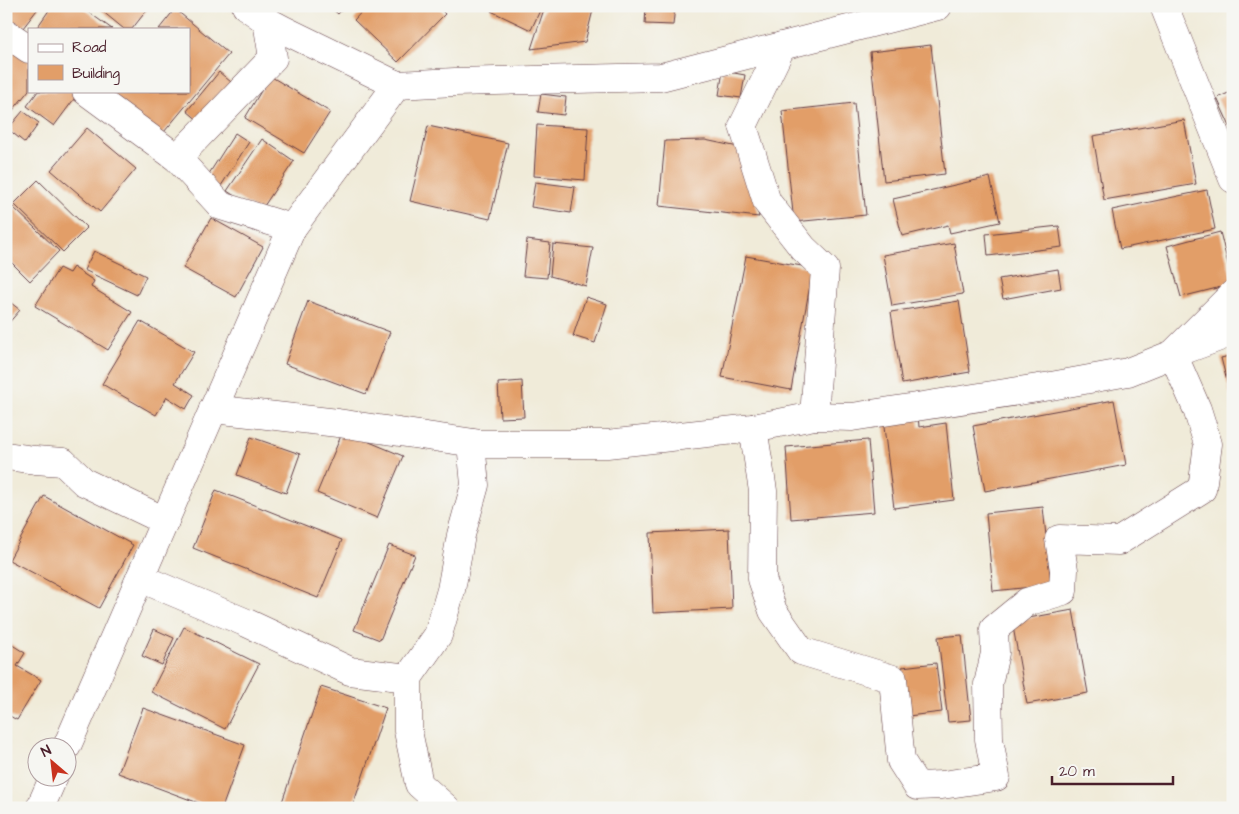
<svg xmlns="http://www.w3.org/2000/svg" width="1239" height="814" font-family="'Architects Daughter',sans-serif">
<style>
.building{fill:#e29e68}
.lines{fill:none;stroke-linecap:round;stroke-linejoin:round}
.minor-casing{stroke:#633e45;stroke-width:29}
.minor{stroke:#fff;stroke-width:28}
</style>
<rect width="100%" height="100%" fill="#f6f6f2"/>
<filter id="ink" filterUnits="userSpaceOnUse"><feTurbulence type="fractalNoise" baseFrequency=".02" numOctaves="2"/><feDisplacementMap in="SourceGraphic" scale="10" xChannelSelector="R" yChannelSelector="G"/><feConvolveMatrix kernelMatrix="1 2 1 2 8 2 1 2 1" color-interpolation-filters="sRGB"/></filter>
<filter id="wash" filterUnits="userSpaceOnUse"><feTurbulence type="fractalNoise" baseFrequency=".0096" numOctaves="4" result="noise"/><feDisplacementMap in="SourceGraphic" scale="20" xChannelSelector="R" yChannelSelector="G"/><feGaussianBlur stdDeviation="1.12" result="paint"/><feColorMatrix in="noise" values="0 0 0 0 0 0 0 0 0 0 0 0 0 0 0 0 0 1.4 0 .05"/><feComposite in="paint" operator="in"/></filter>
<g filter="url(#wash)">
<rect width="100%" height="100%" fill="#f0ebd9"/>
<g id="blocks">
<g class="building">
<path d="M6,6H40L16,37L6,29Z"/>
<path d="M52,6H80L112,29H36Z"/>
<path d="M96,6H150L132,29H124Z"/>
<path d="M329,6H345L338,14Z"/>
<path d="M367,6H438L445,14L398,62L354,20Z"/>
<path d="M493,6H542L531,30L491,11Z"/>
<path d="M545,6H594L585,42L531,49Z"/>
<path d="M646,6H675L673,25L645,24Z"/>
<path d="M175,9L229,54L159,138L107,91H189V29H159Z"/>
<path d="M6,42L29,60V90L6,119Z"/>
<path d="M931,45L945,174L884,181L870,52Z"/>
<path d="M723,71L745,75L741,98L719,95Z"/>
<path d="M219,72L237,87L205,126L187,111Z"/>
<path d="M270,76L330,112L304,153L245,118Z"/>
<path d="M38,91H80L54,126L27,106Z"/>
<path d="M1233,91V133L1217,98Z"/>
<path d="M541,94L566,97L564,115L538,112Z"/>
<path d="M854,103L866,215L794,222L782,111Z"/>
<path d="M23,111L39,123L25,143L8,129Z"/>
<path d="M1184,120L1196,184L1104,200L1093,136Z"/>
<path d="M537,125L588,128L585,180L534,176Z"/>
<path d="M428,126L508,143L490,219L410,201Z"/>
<path d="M87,128L136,169L100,212L51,170Z"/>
<path d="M235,133L249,142L219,189L205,180Z"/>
<path d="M262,139L294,161L260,212L227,191Z"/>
<path d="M705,140L743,148L759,217L659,206L665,141Z"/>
<path d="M990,177L1000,222L950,233L948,225L902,236L893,199Z"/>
<path d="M38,180L87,228L63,252L14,204Z"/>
<path d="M535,182L575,187L571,213L531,207Z"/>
<path d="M1207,190L1215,229L1120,249L1112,210Z"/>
<path d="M13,207L59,251L30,281L6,257V214Z"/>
<path d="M211,218L263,247L236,297L183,268Z"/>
<path d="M1059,226L1062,247L988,256L986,234Z"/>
<path d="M1220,232L1233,284L1181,297L1167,246Z"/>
<path d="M527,240L550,243L547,278L523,276Z"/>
<path d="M954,243L963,294L892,306L883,255Z"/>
<path d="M553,244L593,248L586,286L550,276Z"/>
<path d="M94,251L146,276L137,295L84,270Z"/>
<path d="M746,256L813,268L791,390L722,377Z"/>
<path d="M73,267L94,281L91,287L132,312L108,350L35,306L59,268L69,273Z"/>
<path d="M1058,269L1061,288L1003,299L999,279Z"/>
<path d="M586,297L607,304L595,343L573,336Z"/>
<path d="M6,299L20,310L6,326Z"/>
<path d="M308,301L390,332L366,394L285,364Z"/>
<path d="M959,301L970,372L902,384L891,312Z"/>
<path d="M140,321L194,352L175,383L194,395L186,409L167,397L156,415L102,384Z"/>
<path d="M1233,355V401H1232L1221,358Z"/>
<path d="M522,381L524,417L500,418L498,383Z"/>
<path d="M1114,400L1126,465L985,491L973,426Z"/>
<path d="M918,415L919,427L946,423L954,500L894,508L883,419Z"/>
<path d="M343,431L403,456L377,518L317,493Z"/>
<path d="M251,437L300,454L286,493L237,475Z"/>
<path d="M868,440L874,512L791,519L786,447Z"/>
<path d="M216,490L342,540L318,598L193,548Z"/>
<path d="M44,496L133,545L99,608L9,560Z"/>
<path d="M1043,507L1051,585L993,591L986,513Z"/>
<path d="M729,529L732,609L653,613L650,533Z"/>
<path d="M389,545L415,555L380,640L354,630Z"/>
<path d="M1073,610L1088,693L1027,704L1012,621Z"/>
<path d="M184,627L259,664L225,729L151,692Z"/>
<path d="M154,629L174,638L162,665L142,656Z"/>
<path d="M962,635L971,720L948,722L938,637Z"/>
<path d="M6,641L25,653L17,666L41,680L17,720L6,714Z"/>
<path d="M936,663L942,712L908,716L902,667Z"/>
<path d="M321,687L386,708L352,808H280Z"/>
<path d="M143,708L245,745L222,808H212L118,773Z"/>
</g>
</g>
</g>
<g filter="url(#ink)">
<use href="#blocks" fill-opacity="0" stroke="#633e45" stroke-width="1"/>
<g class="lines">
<g class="minor-casing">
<g id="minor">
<path d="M246,6L267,21L284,30L397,85L455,82L661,77L938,6"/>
<path d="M1164,6L1233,179"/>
<path d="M6,33L29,49"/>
<path d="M782,46L743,126L767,202L803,248L825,269L814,416"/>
<path d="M86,91L177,158L221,206L292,228"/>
<path d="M177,158L273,58L267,21"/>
<path d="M213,409L338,423L481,444H607L753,428L814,416L852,417L1051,386L1128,372L1173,354L1233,294"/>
<path d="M753,428L763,491L762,579L773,611L801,651L893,679L901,761L917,786L942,785L996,777L989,739L988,684L995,653L994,629L1027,602L1063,591L1064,570L1059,539L1119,541L1202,489L1208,444L1197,409L1173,354L1233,332"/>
<path d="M6,456L35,460L63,462L84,482L165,521"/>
<path d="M140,578L247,623L350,671L408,678"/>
<path d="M67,746L292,228L397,85"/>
<path d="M40,808L54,776"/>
<path d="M446,808L419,784L408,731V678L438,635L451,590L461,535L475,485L471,443"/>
</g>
</g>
<use href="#minor" class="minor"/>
</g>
</g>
<rect width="1239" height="814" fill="none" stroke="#f6f6f2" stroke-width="25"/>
<rect x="28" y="28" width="162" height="65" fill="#f6f6f2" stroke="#b1a0a2"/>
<rect x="38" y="44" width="25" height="8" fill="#ffffff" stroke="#b1a0a2"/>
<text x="72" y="52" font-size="15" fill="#4a1f2b">Road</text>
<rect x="38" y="65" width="25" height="15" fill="#e29e68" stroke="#b1a0a2"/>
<text x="72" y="78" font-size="15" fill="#4a1f2b">Building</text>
<g transform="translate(52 762) rotate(332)"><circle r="24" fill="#f6f6f2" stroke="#b1a0a2"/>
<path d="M0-4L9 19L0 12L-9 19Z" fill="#c8321e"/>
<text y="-8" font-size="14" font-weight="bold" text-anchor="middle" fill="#4a1f2b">N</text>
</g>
<path d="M1052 776v8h121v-8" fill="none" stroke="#4a1f2b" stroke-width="2.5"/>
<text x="1059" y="776" font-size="15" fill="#4a1f2b" stroke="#f6f6f2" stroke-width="4" paint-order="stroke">20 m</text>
</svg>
